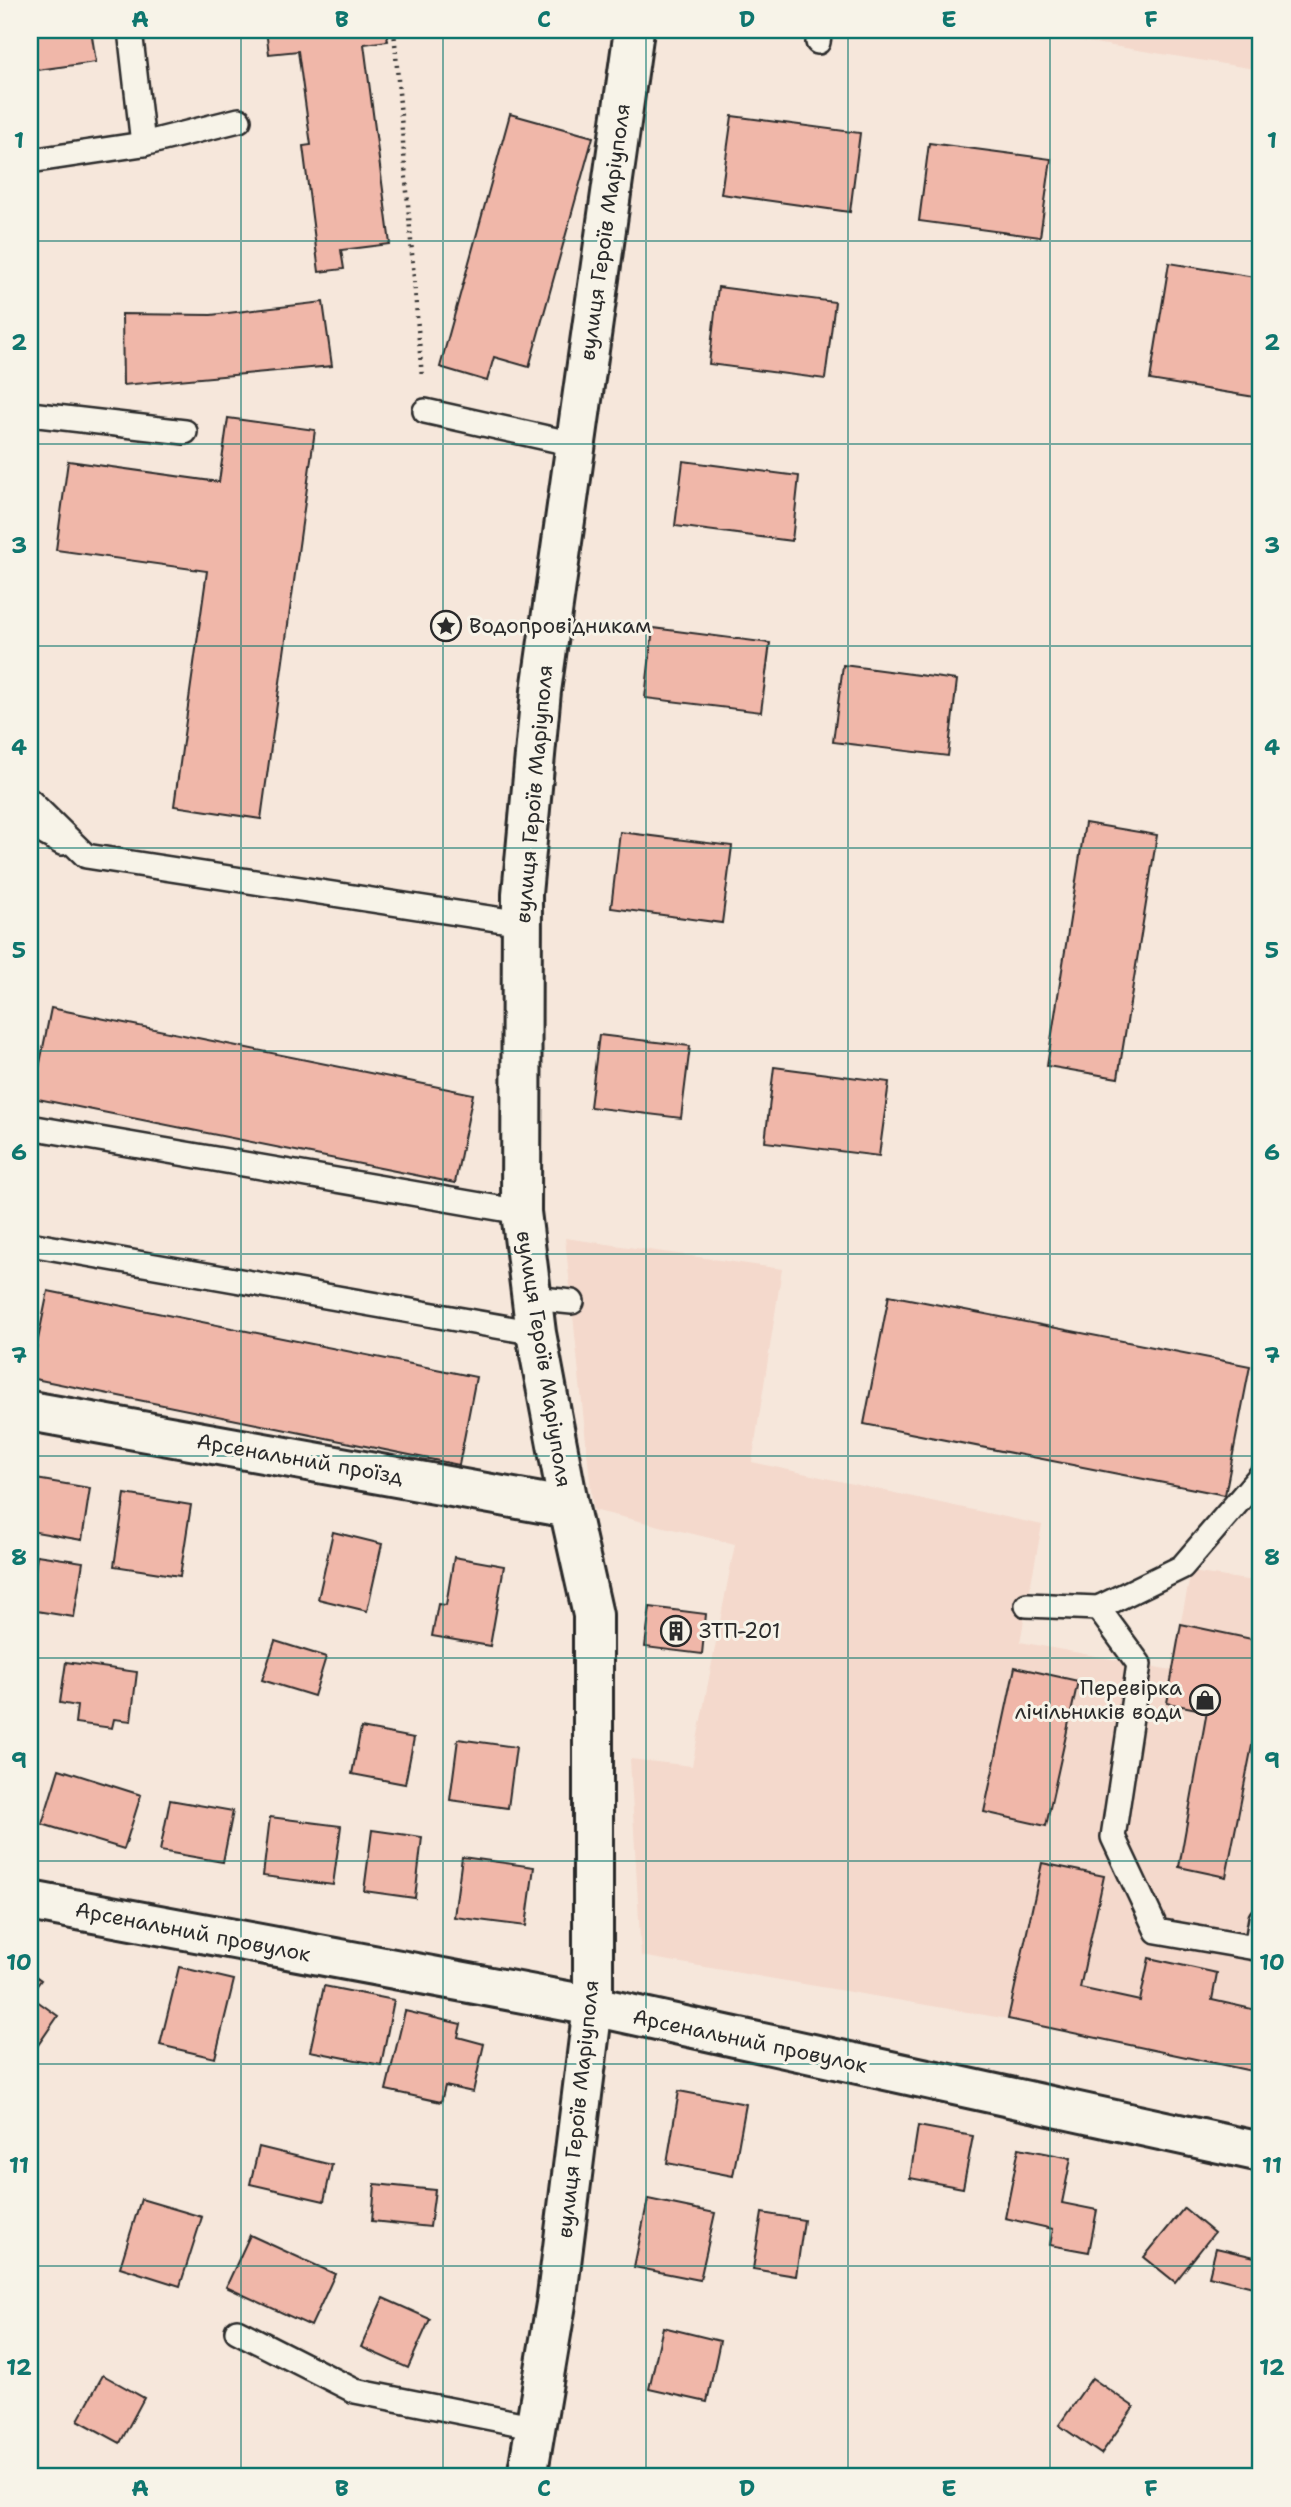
<svg xmlns="http://www.w3.org/2000/svg" width="1291" height="2507" font-family="'Shantell Sans',sans-serif">
<style>
.built{fill:#f4d9cc}
.building{fill:#f0b7a9;stroke:#2b2b2b;stroke-width:2}
.lines{fill:none;stroke-linecap:round;stroke-linejoin:round}
.service-casing{stroke:#2b2b2b;stroke-width:28}
.minor-casing{stroke:#2b2b2b;stroke-width:44}
.path{stroke:#2b2b2b;stroke-width:4.5;stroke-dasharray:2 5;stroke-linecap:butt}
.service{stroke:#f7f3e8;stroke-width:23}
.minor{stroke:#f7f3e8;stroke-width:38}
.grid{fill:none;stroke:#0f766e;stroke-width:2;stroke-opacity:0.55}
.labels{text-anchor:middle;stroke-width:6;stroke-linejoin:round;paint-order:stroke}
.street-label{font-size:21px;fill:#2b2b2b;stroke:#f7f3e8}
.poi-label{font-size:21px;fill:#2b2b2b;stroke:#f7f3e8;text-anchor:start}
.neatline{fill:none;stroke:#0f766e;stroke-width:2.5}
.grid-label{font-size:23px;text-anchor:middle;font-weight:bold;fill:#0f766e}
</style>
<rect width="100%" height="100%" fill="#f6e7db"/>
<filter id="ink" filterUnits="userSpaceOnUse"><feTurbulence type="fractalNoise" baseFrequency=".0143" numOctaves="2"/><feDisplacementMap in="SourceGraphic" scale="14" xChannelSelector="R" yChannelSelector="G"/><feConvolveMatrix kernelMatrix="1 2 1 2 8 2 1 2 1" color-interpolation-filters="sRGB"/></filter>
<g filter="url(#ink)">
<g class="built">
<path d="M1014,30H1261V70Z"/>
<path d="M565,1238L782,1269L752,1462L1042,1525L1020,1642L1171,1670L1191,1572L1261,1582V2073L1008,2019L641,1956L630,1759L692,1766L735,1544L593,1510Z"/>
</g>
<g class="building">
<path d="M30,30H91L96,62L30,71Z"/>
<path d="M266,30H386L388,41L364,44L390,244L341,250L344,269L319,272L303,146L311,145L298,51L269,54Z"/>
<path d="M510,114L593,137L529,367L494,357L487,381L440,367Z"/>
<path d="M732,116L860,133L850,212L721,194Z"/>
<path d="M929,143L1051,159L1040,237L919,221Z"/>
<path d="M1169,263L1261,278V398L1150,380Z"/>
<path d="M718,287L835,302L825,379L709,364Z"/>
<path d="M323,302L332,366L123,385L122,314L211,315Z"/>
<path d="M228,418L315,430L261,819L174,806L207,571L56,550L68,461L219,482Z"/>
<path d="M683,461L799,476L792,541L675,526Z"/>
<path d="M653,628L770,643L761,712L645,698Z"/>
<path d="M843,665L957,680L948,756L833,742Z"/>
<path d="M1085,823L1157,835L1118,1078L1047,1066Z"/>
<path d="M620,832L732,846L722,923L611,908Z"/>
<path d="M51,1008L473,1094L455,1183L33,1098Z"/>
<path d="M599,1035L690,1046L681,1118L590,1107Z"/>
<path d="M774,1067L889,1082L879,1156L765,1142Z"/>
<path d="M48,1291L476,1377L459,1465L30,1378Z"/>
<path d="M889,1295L1250,1366L1225,1495L864,1424Z"/>
<path d="M36,1479L90,1488L82,1540L30,1531Z"/>
<path d="M125,1494L191,1505L180,1576L114,1566Z"/>
<path d="M333,1532L382,1544L367,1611L318,1599Z"/>
<path d="M37,1555L83,1562L74,1617L30,1610Z"/>
<path d="M454,1557L504,1566L490,1646L432,1636L438,1604L446,1605Z"/>
<path d="M650,1607L706,1614L702,1654L645,1647Z"/>
<path d="M1181,1624L1261,1641V1700L1226,1877L1179,1867L1207,1711L1167,1703Z"/>
<path d="M275,1641L326,1657L314,1696L262,1680Z"/>
<path d="M66,1662L137,1672L131,1721L114,1719L112,1728L75,1723L77,1706L60,1703Z"/>
<path d="M1015,1667L1078,1681L1046,1826L984,1812Z"/>
<path d="M361,1728L414,1738L405,1784L352,1774Z"/>
<path d="M458,1739L516,1747L508,1808L450,1800Z"/>
<path d="M59,1769L141,1795L124,1849L42,1824Z"/>
<path d="M170,1800L233,1811L223,1862L160,1851Z"/>
<path d="M270,1817L341,1826L333,1885L263,1876Z"/>
<path d="M372,1830L422,1837L415,1898L364,1891Z"/>
<path d="M462,1857L534,1867L526,1926L454,1917Z"/>
<path d="M1042,1863L1104,1876L1080,1988L1140,2001L1149,1958L1217,1973L1212,2000L1261,2011V2073L1008,2019Z"/>
<path d="M179,1967L234,1980L215,2058L160,2045Z"/>
<path d="M30,1972L41,1980L30,1995Z"/>
<path d="M324,1986L394,2000L381,2065L310,2051Z"/>
<path d="M30,1996L58,2016L38,2045L30,2039Z"/>
<path d="M405,2011L461,2024L458,2037L484,2044L473,2092L445,2086L441,2102L386,2090Z"/>
<path d="M679,2091L746,2104L733,2176L667,2163Z"/>
<path d="M918,2126L973,2136L963,2188L910,2178Z"/>
<path d="M259,2147L332,2165L324,2201L250,2184Z"/>
<path d="M1019,2148L1071,2158L1062,2203L1097,2210L1089,2252L1050,2245L1053,2229L1005,2218Z"/>
<path d="M375,2184L435,2190L430,2227L372,2221Z"/>
<path d="M141,2199L202,2217L180,2286L120,2267Z"/>
<path d="M648,2199L715,2213L700,2280L634,2267Z"/>
<path d="M1184,2208L1214,2233L1175,2282L1144,2257Z"/>
<path d="M762,2213L804,2220L796,2276L753,2269Z"/>
<path d="M250,2235L335,2274L311,2326L226,2287Z"/>
<path d="M1216,2248L1259,2258L1261,2249V2289L1209,2276Z"/>
<path d="M383,2298L430,2319L408,2368L361,2347Z"/>
<path d="M663,2327L720,2341L707,2402L649,2389Z"/>
<path d="M103,2375L144,2398L120,2443L78,2420Z"/>
<path d="M1092,2378L1134,2407L1101,2454L1059,2425Z"/>
</g>
<g class="lines">
<g class="service-casing">
<g id="service">
<path d="M130,30L143,144"/>
<path d="M818,42L820,30"/>
<path d="M30,161L143,144L239,120"/>
<path d="M425,411L574,444"/>
<path d="M30,414L185,432"/>
<path d="M30,801L86,856L522,923"/>
<path d="M30,825L62,843"/>
<path d="M30,1127L521,1212"/>
<path d="M30,1244L536,1333"/>
<path d="M531,1298L572,1302"/>
<path d="M1027,1605L1098,1608L1182,1567L1261,1475"/>
<path d="M1098,1608L1139,1664L1113,1837L1157,1931L1261,1949"/>
<path d="M1256,1948L1261,1919"/>
<path d="M237,2331L355,2391L537,2427"/>
</g>
</g>
<g class="minor-casing">
<g id="minor">
<path d="M30,1411L569,1508"/>
<path d="M30,1901L593,2006L1261,2152"/>
<path d="M527,2477L556,2304L593,2006V1615L569,1508L536,1333L521,1212L522,894L541,691L634,30"/>
</g>
</g>
<path class="path" d="M394,30L422,378"/>
<use href="#service" class="service"/>
<use href="#minor" class="minor"/>
</g>
</g>
<path class="grid" d="M241,30V2477M443,30V2477M646,30V2477M848,30V2477M1050,30V2477M30,241H1261M30,444H1261M30,646H1261M30,848H1261M30,1051H1261M30,1254H1261M30,1456H1261M30,1658H1261M30,1861H1261M30,2064H1261M30,2266H1261"/>
<defs>
<g id="sight-ring" transform="scale(1.575)"><circle r="9.5" fill="#f7f3e8" stroke="#2b2b2b" stroke-width="1.5"/><path d="M0-6L1.8-2.2L6-1.7L2.9 1.2L3.7 5.4L0 3.3L-3.7 5.4L-2.9 1.2L-6-1.7L-1.8-2.2Z" fill="#2b2b2b"/></g>
<g id="building-ring" transform="scale(1.575)"><circle r="9.5" fill="#f7f3e8" stroke="#2b2b2b" stroke-width="1.5"/><path d="M-4-6H4V6H1V3H-1V6H-4ZM-2.5-4.3h1.7v1.8h-1.7ZM.8-4.3h1.7v1.8H.8ZM-2.5-1h1.7V.8h-1.7ZM.8-1h1.7V.8H.8Z" fill="#2b2b2b"/></g>
<g id="shop-ring" transform="scale(1.575)"><circle r="9.5" fill="#f7f3e8" stroke="#2b2b2b" stroke-width="1.5"/><path d="M-5-2.5h2.3a2.7 3.5 0 0 1 5.4 0H5L5.5 6h-11ZM-1.5-2.5h3a1.5 2.3 0 0 0-3 0Z" fill="#2b2b2b"/></g>
</defs>
<g fill-rule="evenodd">
<use href="#sight-ring" x="446" y="626"/>
<use href="#building-ring" x="676" y="1631"/>
<use href="#shop-ring" x="1205" y="1700"/>
</g>
<g class="labels">
<g class="street-label">
<text transform="translate(605 232) rotate(-82)" y="7">вулиця Героїв Маріуполя</text>
<text transform="translate(534 794) rotate(-85)" y="7">вулиця Героїв Маріуполя</text>
<text transform="translate(544 1359) rotate(81)" y="7">вулиця Героїв Маріуполя</text>
<text transform="translate(300 1459) rotate(10)" y="7">Арсенальний проїзд</text>
<text transform="translate(193 1932) rotate(11)" y="7">Арсенальний провулок</text>
<text transform="translate(750 2041) rotate(12)" y="7">Арсенальний провулок</text>
<text transform="translate(578 2109) rotate(-84)" y="7">вулиця Героїв Маріуполя</text>
</g>
<g class="poi-label">
<text x="469" y="633">Водопровідникам</text>
<text x="699" y="1638">ЗТП-201</text>
<text x="1182" y="1695" text-anchor="end">Перевірка<tspan x="1182" dy="24">лічільників води</tspan></text>
</g>
</g>
<rect width="1291" height="2507" fill="none" stroke="#f7f3e8" stroke-width="77"/>
<rect x="38" y="38" width="1214" height="2430" class="neatline"/>
<g class="grid-label">
<text x="140" y="27">A</text>
<text x="342" y="27">B</text>
<text x="544" y="27">C</text>
<text x="747" y="27">D</text>
<text x="949" y="27">E</text>
<text x="1151" y="27">F</text>
<text x="19" y="148">1</text>
<text x="1272" y="148">1</text>
<text x="19" y="350">2</text>
<text x="1272" y="350">2</text>
<text x="19" y="553">3</text>
<text x="1272" y="553">3</text>
<text x="19" y="755">4</text>
<text x="1272" y="755">4</text>
<text x="19" y="958">5</text>
<text x="1272" y="958">5</text>
<text x="19" y="1160">6</text>
<text x="1272" y="1160">6</text>
<text x="19" y="1363">7</text>
<text x="1272" y="1363">7</text>
<text x="19" y="1565">8</text>
<text x="1272" y="1565">8</text>
<text x="19" y="1768">9</text>
<text x="1272" y="1768">9</text>
<text x="19" y="1970">10</text>
<text x="1272" y="1970">10</text>
<text x="19" y="2173">11</text>
<text x="1272" y="2173">11</text>
<text x="19" y="2375">12</text>
<text x="1272" y="2375">12</text>
<text x="140" y="2496">A</text>
<text x="342" y="2496">B</text>
<text x="544" y="2496">C</text>
<text x="747" y="2496">D</text>
<text x="949" y="2496">E</text>
<text x="1151" y="2496">F</text>
</g>
</svg>
